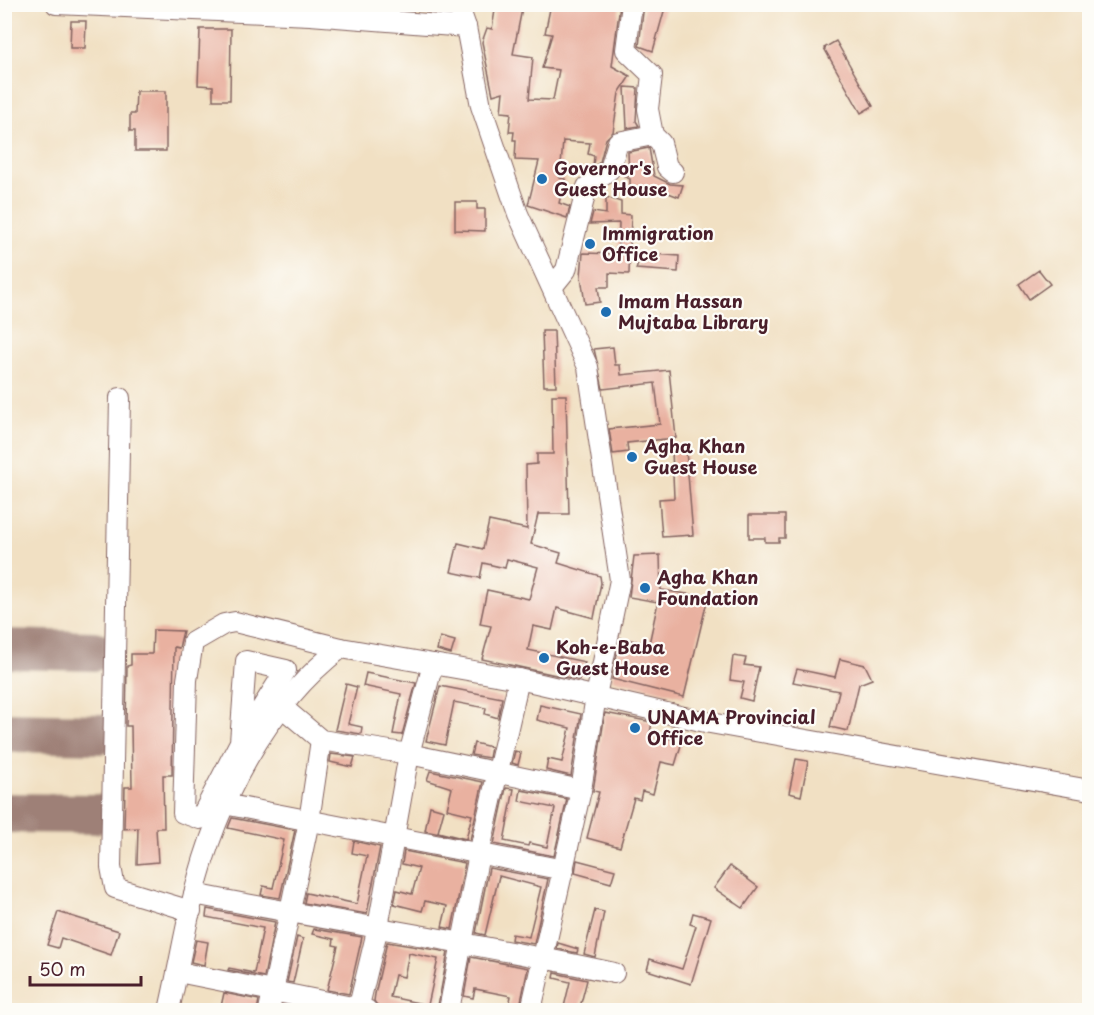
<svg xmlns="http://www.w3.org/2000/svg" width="1094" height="1015" font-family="'Playpen Sans',sans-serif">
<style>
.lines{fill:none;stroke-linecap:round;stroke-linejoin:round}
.taxiway{stroke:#9e8077;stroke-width:40}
.building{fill:#e9b1a0;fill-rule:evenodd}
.minor-casing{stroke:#846360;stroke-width:22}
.minor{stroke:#fff;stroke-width:20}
.poi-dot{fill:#1f6fb2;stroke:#fdfcf7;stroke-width:2}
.labels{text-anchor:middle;stroke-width:4.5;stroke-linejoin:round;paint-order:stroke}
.poi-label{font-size:18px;font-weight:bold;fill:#4a1f2b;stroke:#fdfcf7;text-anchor:start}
</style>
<rect width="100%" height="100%" fill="#fdfcf7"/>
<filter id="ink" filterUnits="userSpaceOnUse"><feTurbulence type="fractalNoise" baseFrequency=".0167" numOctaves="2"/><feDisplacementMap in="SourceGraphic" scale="12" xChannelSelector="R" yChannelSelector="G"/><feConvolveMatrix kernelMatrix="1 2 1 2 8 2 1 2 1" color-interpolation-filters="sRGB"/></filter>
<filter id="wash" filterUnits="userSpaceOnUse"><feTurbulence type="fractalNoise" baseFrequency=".008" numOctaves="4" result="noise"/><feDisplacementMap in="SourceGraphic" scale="24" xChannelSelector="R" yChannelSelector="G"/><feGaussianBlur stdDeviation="1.35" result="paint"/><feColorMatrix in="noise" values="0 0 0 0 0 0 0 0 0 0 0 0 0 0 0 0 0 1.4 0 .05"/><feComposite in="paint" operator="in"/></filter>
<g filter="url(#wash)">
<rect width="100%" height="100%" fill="#f1e0c3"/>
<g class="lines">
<g class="taxiway">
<path d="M4,649L94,651"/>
<path d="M4,732L101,734"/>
<path d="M4,813L96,814"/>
</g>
</g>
<g id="blocks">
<g class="building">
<path d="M496,4H523L513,54L533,57L529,99L553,100L559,70L542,68L552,34L545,33L551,4H620L612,66L630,76L619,93L613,132L606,139L600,162L593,167L594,156L588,154L590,143L563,141L560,178L565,179L559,203L570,207L567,218L528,205L539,161L515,160L516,140H513L514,132H509L511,113L501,112L503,92L493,95L482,42L487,28L492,29Z"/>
<path d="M644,4H666L653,51L639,46Z"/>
<path d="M71,21H86L85,48H70Z"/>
<path d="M200,29H231L230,100H213V86L198,85Z"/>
<path d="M836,41L873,106L861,113L824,48Z"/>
<path d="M625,87L638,88L636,121L639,126L627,128Z"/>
<path d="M136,91H166V151H135V131H130V114H135Z"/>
<path d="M649,148L654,176L670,184L683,185L679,197L653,187L652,192L630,191V179L625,177L629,176L628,152Z"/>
<path d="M606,197L621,202V214L631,215L629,274L609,273V287H598L600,302L585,304L581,276L583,253L618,254L619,223L590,224L593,212L606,214Z"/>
<path d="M455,202H477V209H485V231L455,230Z"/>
<path d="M641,253L679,256L678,272L636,269Z"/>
<path d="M1039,270L1050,284L1029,299L1019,284Z"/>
<path d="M542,331H554L556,386H544Z"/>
<path d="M613,347L615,365H620L621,375L669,370L676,438L627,443L628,452L613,454L609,429L660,424L655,383L603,389L594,349Z"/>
<path d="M552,395H566L569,514H538L531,544L561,553L558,563L600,576L601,583L594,618L557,608L552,630L533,626L528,650L585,662L579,680L482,659L491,626L480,624L487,590L529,599L538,567L507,559L505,568L483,563L480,578L451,572L458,543L483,549L489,521L527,529L526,465L537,464V454H553Z"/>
<path d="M672,450H686L693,535L662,537L659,499L674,498Z"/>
<path d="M749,515H785V538H779V542H765V538H749Z"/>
<path d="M660,555L661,590L708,597L684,697L612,679L620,638L649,644L658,602L629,597L634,556Z"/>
<path d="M153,630L183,631L179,648L174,647L172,775H163L164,828H156L158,862L137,864L138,828L124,829L125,787H132L131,726H126L127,666L131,665V654H152Z"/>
<path d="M440,637L455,641L451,654L437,650Z"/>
<path d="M733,656L746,658L744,665L759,667L752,701L740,698L744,682L730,680Z"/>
<path d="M840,659L865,665L872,679L859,684L848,731L830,727L839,691L793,682L797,669L835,677Z"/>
<path d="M366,673L416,683L402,735L393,734L401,694L363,686Z"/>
<path d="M346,684L357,687L348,724L362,727L361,734L335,730Z"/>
<path d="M440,686L502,698L498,718L485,714L486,708L454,702L445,745L426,741Z"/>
<path d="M540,705L581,714L571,776L546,770L548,759L562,762L570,728L537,720Z"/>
<path d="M605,713L652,722L650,733L682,742L675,765L661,762L653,794L642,791L640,800L634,798L620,847L587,838L599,792L593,791Z"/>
<path d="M474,743L491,747L489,758L471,755Z"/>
<path d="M515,751L521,753L518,765L512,763Z"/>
<path d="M331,754L355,757L352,767L330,762Z"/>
<path d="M796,759L808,761L801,796L789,793Z"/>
<path d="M430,771L483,782L470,840L425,831L430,806L444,810L438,832L466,839L472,815L447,809L452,788L427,780Z"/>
<path d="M506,788L514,789L504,841L528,846L529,843L547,847L555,808L519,801L521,790L567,799L554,856L494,844Z"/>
<path d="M232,818L295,830L280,898L261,895L263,886L273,888L284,840L228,828Z"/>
<path d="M354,841L380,847L367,914L304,903L306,893L357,904L367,856L352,853Z"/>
<path d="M404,851L465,863L452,929L442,927L447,906L425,901L422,911L394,904L397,890L412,894L419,868L402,864Z"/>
<path d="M577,860L615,870L611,883L575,873Z"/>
<path d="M730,866L758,887L743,908L714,888Z"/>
<path d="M489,868L548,879L534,944L511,940L512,934L529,937L541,887L499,876L485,935L476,933Z"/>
<path d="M207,909L275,922L264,977L228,970L229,968L254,973L263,928L206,917Z"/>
<path d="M595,910L604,912L595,957L584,954Z"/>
<path d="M58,912L119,931L111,955L61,938L58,948L47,945Z"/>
<path d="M693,913L711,918L691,984L647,970L650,959L682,969L696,926L690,924Z"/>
<path d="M314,929L362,937L349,994L327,990L338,946L333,945L334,939L312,934Z"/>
<path d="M297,937L303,939L293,983L287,982Z"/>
<path d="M196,940L208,942L204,965L191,962Z"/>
<path d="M387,942L448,952L437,1011H396L378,1007L374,1001L375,994ZM409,953L438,959L428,1005L390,997L395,975L404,977Z"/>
<path d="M558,943L578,949L577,953L557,949Z"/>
<path d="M471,957L528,968L519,1011H508L511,996L475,989L473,998L464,996Z"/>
<path d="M555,973L587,980L579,1011H563L570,982L554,978Z"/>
<path d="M224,993L259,1000L257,1011H220Z"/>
</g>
</g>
</g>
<g filter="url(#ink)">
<use href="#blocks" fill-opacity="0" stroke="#846360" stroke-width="1.5"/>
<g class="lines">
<g class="minor-casing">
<g id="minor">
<path d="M56,4L310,15L466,27"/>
<path d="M458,4L466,27L481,106L518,214L588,367L620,580L596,696L581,790L531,1010"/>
<path d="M632,4L626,50L652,75L648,109L653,135L661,143L667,167L673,172"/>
<path d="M553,286L566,270L587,187L610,169L618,142L653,135"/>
<path d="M120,398L111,867L115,888L191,911"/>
<path d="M282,707L321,740L409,754L581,790"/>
<path d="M240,742L246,661L286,670L240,742L200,819L183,813L187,680L193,642L224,624L235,622L341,648"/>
<path d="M224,804L564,870"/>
<path d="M194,894C334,922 474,942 614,973"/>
<path d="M178,972L367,1010"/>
<path d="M169,1010C178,972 184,933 194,894C216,803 266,705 341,648L519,679L710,723L1090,790"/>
<path d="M269,1010L309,821L321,740"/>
<path d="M358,1010L378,927L409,754L433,664"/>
<path d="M449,1010L479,854L519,679"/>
</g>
</g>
<use href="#minor" class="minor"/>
</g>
</g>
<g class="poi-dot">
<circle cx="542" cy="179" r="6"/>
<circle cx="590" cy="244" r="6"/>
<circle cx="606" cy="312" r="6"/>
<circle cx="632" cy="457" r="6"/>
<circle cx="645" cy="588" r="6"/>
<circle cx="544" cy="658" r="6"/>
<circle cx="635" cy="728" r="6"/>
</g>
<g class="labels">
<g class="poi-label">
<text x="554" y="175">Governor's<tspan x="554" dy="21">Guest House</tspan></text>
<text x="602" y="240">Immigration<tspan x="602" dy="21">Office</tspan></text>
<text x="618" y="308">Imam Hassan<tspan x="618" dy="21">Mujtaba Library</tspan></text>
<text x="644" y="453">Agha Khan<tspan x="644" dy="21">Guest House</tspan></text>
<text x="657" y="584">Agha Khan<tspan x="657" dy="21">Foundation</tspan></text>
<text x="556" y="654">Koh-e-Baba<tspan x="556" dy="21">Guest House</tspan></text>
<text x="647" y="724">UNAMA Provincial<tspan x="647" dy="21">Office</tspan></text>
</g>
</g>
<rect width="1094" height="1015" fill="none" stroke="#fdfcf7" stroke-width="24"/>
<path d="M30 976v9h111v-9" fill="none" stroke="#4a1f2b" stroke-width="3"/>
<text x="39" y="976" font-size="18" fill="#4a1f2b" stroke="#fdfcf7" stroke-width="4.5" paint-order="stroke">50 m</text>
</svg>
